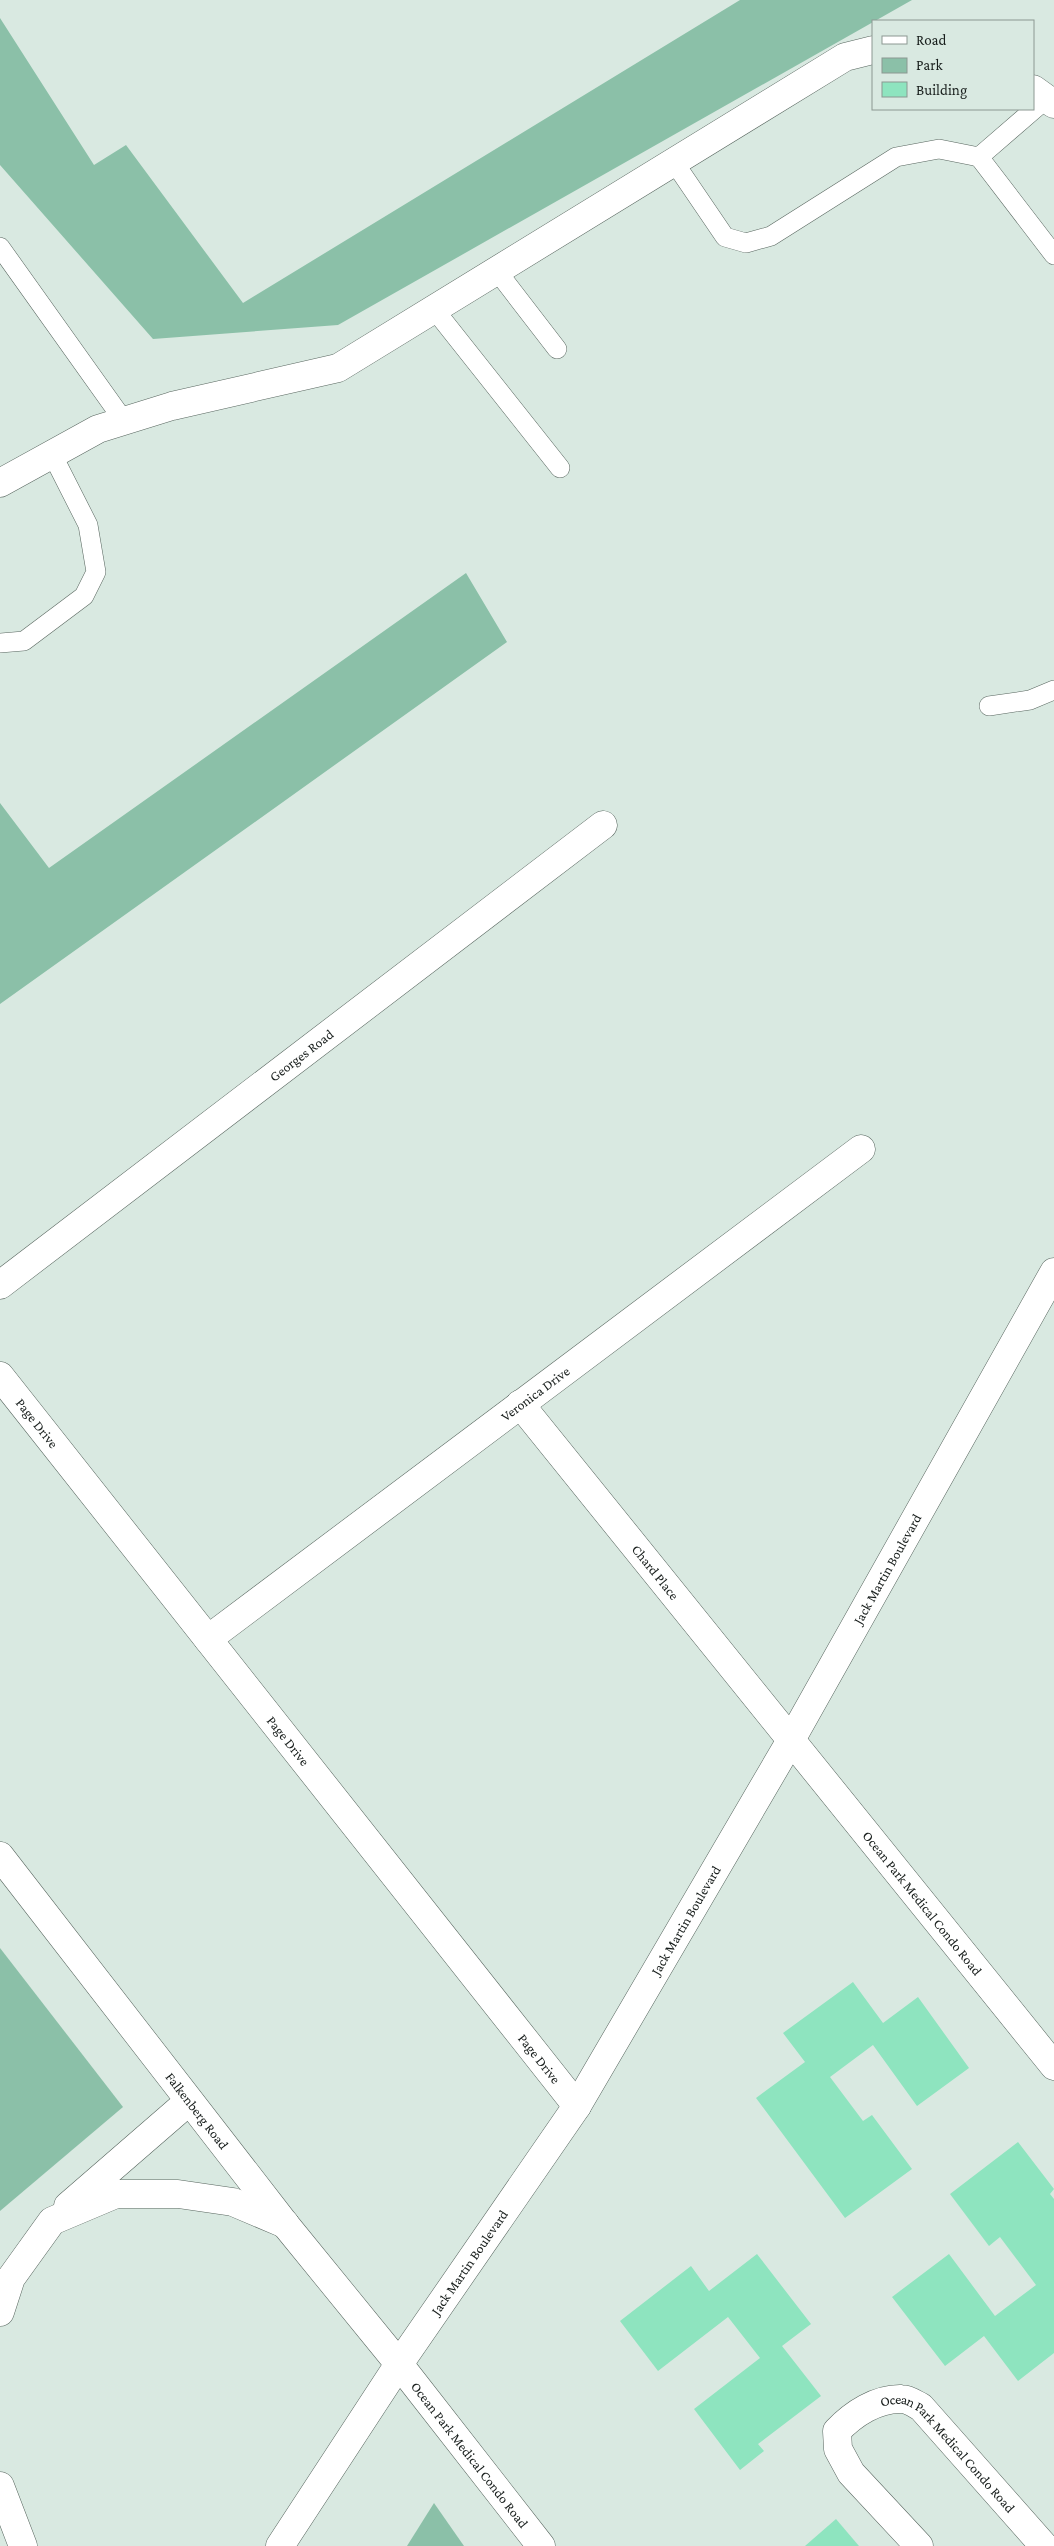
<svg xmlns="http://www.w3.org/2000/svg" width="1054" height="2546" font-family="'Crimson Pro',serif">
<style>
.green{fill:#8bc0a8}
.building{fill:#8ee4bf}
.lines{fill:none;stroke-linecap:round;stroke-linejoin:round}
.service-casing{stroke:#58665f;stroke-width:20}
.minor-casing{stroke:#58665f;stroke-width:29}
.tertiary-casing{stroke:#58665f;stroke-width:29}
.trunk-casing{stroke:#58665f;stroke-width:29}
.service{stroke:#fff;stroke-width:19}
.minor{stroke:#fff;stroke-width:28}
.tertiary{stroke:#fff;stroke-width:28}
.trunk{stroke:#fff;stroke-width:28}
.labels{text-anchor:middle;stroke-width:4;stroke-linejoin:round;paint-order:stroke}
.street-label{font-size:14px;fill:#181e1c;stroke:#d9e9e1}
</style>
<rect width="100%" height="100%" fill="#d9e9e1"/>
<g class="green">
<path d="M740,0H912L338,325L153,339L0,165V18L94,165L126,145L243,303Z"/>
<path d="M466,573L507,642L0,1004V803L49,868Z"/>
<path d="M0,1948L123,2107L0,2211Z"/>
<path d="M434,2503L464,2546H407Z"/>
</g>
<g class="building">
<path d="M853,1982L883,2023L918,1997L969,2068L917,2106L873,2045L830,2077L863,2121L872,2115L912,2169L845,2218L756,2098L805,2062L783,2033Z"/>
<path d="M1018,2142L1054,2189L1050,2194L1054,2199V2353L1018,2381L984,2336L945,2366L892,2297L949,2254L995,2316L1036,2285L1000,2237L989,2246L950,2194Z"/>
<path d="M757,2254L811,2324L782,2346L821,2396L758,2444L764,2451L740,2470L694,2409L760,2358L728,2317L658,2371L620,2321L691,2266L709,2291Z"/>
<path d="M836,2519L859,2546H805Z"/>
</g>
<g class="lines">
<g class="service-casing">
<g id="service">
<path d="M979,157L1054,255"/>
<path d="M674,162L725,237L746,243L771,236L896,157L939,149L979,157L1046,99"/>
<path d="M0,247L124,421"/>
<path d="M497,271L557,349"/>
<path d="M434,309L560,468"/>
<path d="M0,643L24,641L84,596L96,572L88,525L52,454"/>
<path d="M989,706L1030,700L1054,690"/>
</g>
</g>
<g class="minor-casing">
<g id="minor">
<path d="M1033,89L1054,104"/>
<path d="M0,483L98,429L172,406L338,368L845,57L873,50"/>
<path id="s1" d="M0,1285L603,825"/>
<path id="s2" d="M0,1376L577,2106"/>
<path id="s3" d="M520,1404L1054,2066"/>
<path id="s4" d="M208,1639L861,1149"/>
<path id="s5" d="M0,1856L285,2224"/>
<path id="s6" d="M399,2364L541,2546"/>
<path id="s7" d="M919,2546L851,2473L838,2449L837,2431C853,2414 877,2398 902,2399C908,2399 915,2404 921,2407L1044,2546"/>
</g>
</g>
<g class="tertiary-casing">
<g id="tertiary">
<path d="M285,2224L399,2364"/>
<path id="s8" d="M280,2546L399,2364L577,2106L791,1740L1054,1272"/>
</g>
</g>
<g class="trunk-casing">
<g id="trunk">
<path d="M68,2206L188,2102"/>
<path d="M0,2312L11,2278L52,2221L116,2194H178L233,2202L285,2224"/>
<path d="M0,2486L23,2546"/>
</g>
</g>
<use href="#service" class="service"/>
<use href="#minor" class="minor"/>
<use href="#tertiary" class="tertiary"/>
<use href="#trunk" class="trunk"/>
</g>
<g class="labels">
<g class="street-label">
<text dy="5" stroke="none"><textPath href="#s1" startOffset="379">Georges Road</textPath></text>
<text dy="5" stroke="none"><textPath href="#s4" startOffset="409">Veronica Drive</textPath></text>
<text dy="5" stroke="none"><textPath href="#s2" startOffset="60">Page Drive</textPath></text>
<text dy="5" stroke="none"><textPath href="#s8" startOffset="1151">Jack Martin Boulevard</textPath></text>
<text dy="5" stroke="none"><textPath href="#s3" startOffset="216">Chard Place</textPath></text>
<text dy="5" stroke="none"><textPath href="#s2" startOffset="465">Page Drive</textPath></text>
<text dy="5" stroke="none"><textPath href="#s3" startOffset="641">Ocean Park Medical Condo Road</textPath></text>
<text dy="5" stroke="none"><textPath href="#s8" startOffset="746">Jack Martin Boulevard</textPath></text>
<text dy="5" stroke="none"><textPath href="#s2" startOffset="870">Page Drive</textPath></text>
<text dy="5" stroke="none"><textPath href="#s5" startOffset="322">Falkenberg Road</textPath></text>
<text dy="5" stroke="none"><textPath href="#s8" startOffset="341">Jack Martin Boulevard</textPath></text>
<text dy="5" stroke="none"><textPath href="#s6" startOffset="115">Ocean Park Medical Condo Road</textPath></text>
<text dy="5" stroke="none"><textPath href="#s7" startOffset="288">Ocean Park Medical Condo Road</textPath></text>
</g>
</g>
<rect x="872" y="20" width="162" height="90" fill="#d9e9e1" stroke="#8c9892"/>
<rect x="882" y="36" width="25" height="8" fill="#ffffff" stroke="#8c9892"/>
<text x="916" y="45" font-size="15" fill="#181e1c">Road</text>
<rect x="882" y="58" width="25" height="15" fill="#8bc0a8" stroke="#8c9892"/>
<text x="916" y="70" font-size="15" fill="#181e1c">Park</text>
<rect x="882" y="82" width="25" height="15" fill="#8ee4bf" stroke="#8c9892"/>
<text x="916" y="95" font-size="15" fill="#181e1c">Building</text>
</svg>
